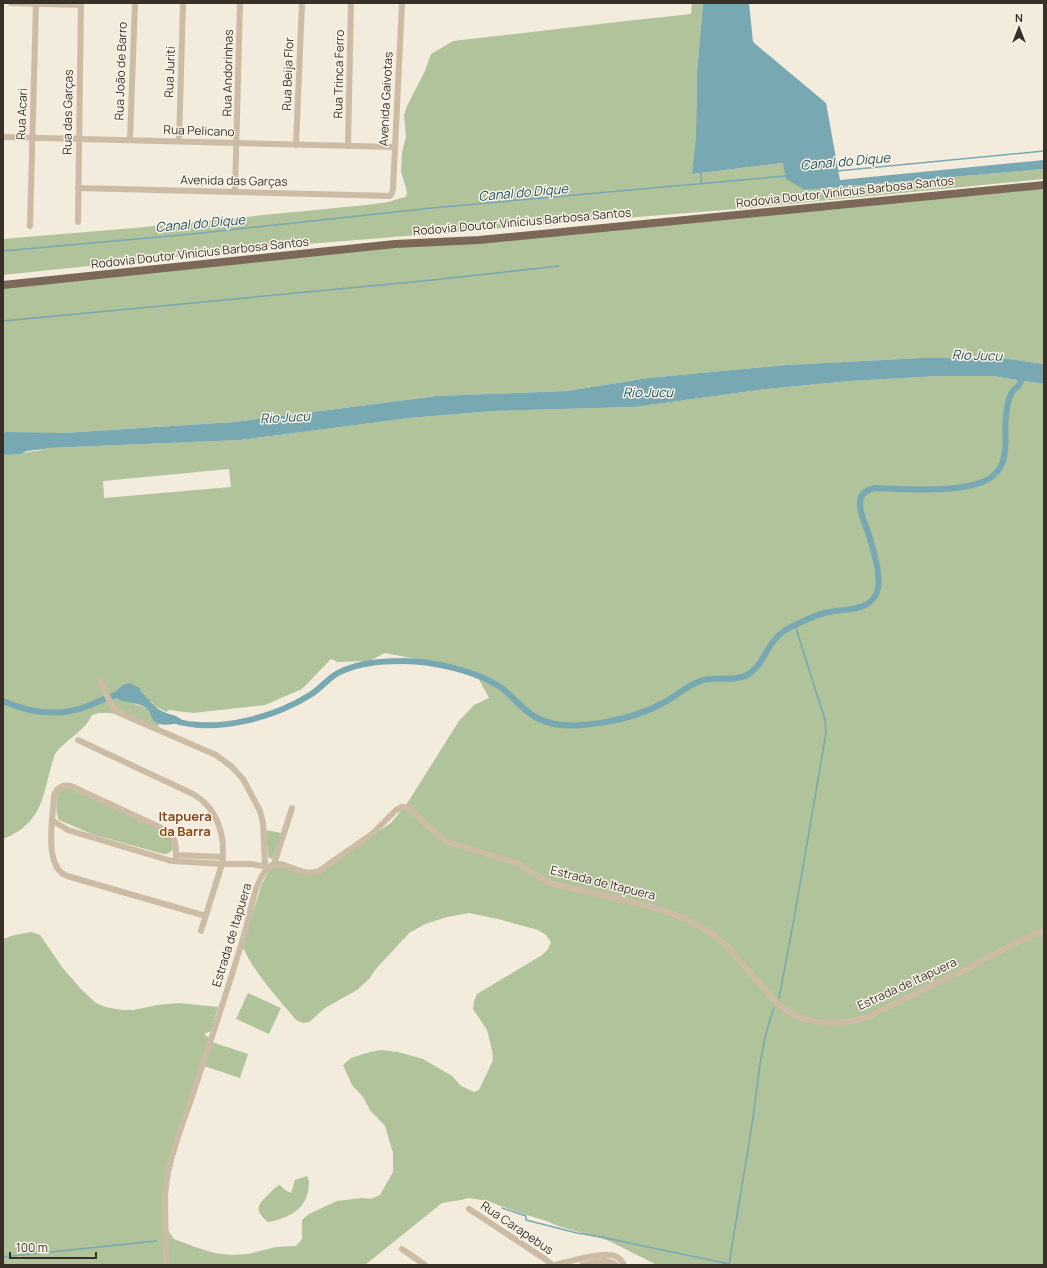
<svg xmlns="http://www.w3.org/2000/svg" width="1047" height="1268" font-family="Manrope,sans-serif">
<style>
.green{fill:#b0c39a;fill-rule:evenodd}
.water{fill:#78a8b2}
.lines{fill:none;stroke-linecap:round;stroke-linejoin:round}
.stream{stroke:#78a8b2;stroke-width:1.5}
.canal{stroke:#78a8b2;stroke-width:6}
.minor{stroke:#ccbca6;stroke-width:6}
.major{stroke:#7b6858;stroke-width:8}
.labels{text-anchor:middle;stroke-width:3;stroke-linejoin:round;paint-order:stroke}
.street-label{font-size:12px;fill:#382f27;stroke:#faf4e8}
.water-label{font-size:13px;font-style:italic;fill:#1a4f5c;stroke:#faf4e8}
.neighbourhood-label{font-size:13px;font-weight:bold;fill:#8b451c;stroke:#faf4e8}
</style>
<rect width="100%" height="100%" fill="#f3ebdb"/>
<g class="green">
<path d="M692,3H703L697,72L696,135L692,174L783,163L805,190L1044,169V179L749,208L270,247L3,275V239L134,228L366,205L388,202L405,197L407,194L406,188L401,172L402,152L406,137L404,115L407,106L425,71L431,54L453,41L626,21L691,14Z"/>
<path d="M1044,189V364L1001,358H921L786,365L648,378L567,391L437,396L234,422L63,433H3V285L271,257Z"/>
<path d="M939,376H992L1044,384V1265H657L607,1240L558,1226L547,1221L523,1214L488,1201L469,1198L461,1200L442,1203L365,1265H3V939L14,935L32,932L40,935L62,967L81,989L96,1003L105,1007L122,1010H134L157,1005L179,1003L218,1007L211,1031L204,1034L209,1038L176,1151L168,1185L167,1225L169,1232L174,1239L195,1247L214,1253L232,1255L248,1254L276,1247L296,1246L302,1239V1220L309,1214L337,1201L361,1198L371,1199L380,1195L393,1172V1153L385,1126L370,1110L363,1097L352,1085L343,1065L351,1058L370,1052L381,1050L398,1052L423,1059L452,1076L461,1086L474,1092L479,1090L493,1060L492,1050L487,1030L473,1009L474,1001L477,994L542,955L548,949L551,942L546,935L538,930L498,919L469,913L447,917L425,924L409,933L375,970L369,979L357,990L325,1008L309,1022L303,1023L296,1020C276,996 255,974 242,946L262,884L269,870L278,865L312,875L391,823L408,802L459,721L474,705L489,698L476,674L459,667L385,653L369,661L338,662L331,659L302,689L265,705L193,713L169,710L166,712L153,705L152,702L134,704C152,707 147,716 159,723L158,732C137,723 115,707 92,715C84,732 66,739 55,754C42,792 46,822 3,839V455C18,452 34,453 49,448L240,440L409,418L494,411L635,407L766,389L850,381ZM229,469L231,487L104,498L103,481Z"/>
<path d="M67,787L167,833L171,837L173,849C169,856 163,854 156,852L92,834L59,820C55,813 56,798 59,791Z"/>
<path d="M266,830L282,833L272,859L268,857Z"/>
<path d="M248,993L281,1008L269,1034L236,1019Z"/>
<path d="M212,1042L248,1054L240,1078L204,1066Z"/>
<path d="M307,1176C310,1181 309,1186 308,1191C305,1211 285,1219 268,1222C255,1211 256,1206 268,1195C272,1191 275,1187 280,1185L285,1190L291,1193L295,1180Z"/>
</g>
<g class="water">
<path d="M703,3H749L753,42L826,103L840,180L1044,160V169L805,190L786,179L783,163L692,174L696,135L697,72Z"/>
<path d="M921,358H1001L1044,364V384L992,376H939L850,381L766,389L635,407L494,411L409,418L240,440L49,448L44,449L27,451L19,454L3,455V433L6,432L63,433L234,422L437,396L567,391L648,378L786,365Z"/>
<path d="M129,683L140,688L141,692C148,698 152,705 160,710C167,715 177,714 183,721C174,724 159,729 152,718C150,713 148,709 143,706C133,701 121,703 111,695L123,685Z"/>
</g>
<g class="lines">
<g class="stream">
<path d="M701,171V183"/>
<path d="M837,171L1044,151"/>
<path d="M3,251L192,234L432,208L785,176"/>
<path d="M3,321L423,281L559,266"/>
<path d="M779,998L794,919L826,733L825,720L795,625"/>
<path d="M502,1208L526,1216V1220L577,1233L601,1237L729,1264"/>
<path d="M3,1257L156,1241"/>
<path d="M729,1265C736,1218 745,1171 752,1124C758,1085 760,1044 774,1008"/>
</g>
<g class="canal">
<path d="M3,701C30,713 60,717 88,706C99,702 108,696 120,694"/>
<path d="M172,720C215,734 273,718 310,695C322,688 329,676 342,671C360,663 381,661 400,661C430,660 478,671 503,689C514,698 524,711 537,718C568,735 634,719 663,703C675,697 685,687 698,682C713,675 732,683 747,675C762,667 766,648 777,637C785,628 798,624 808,619C815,616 822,613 829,612C848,608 873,612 878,588C881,577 873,547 869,535C864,520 848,492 876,488C905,489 966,494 990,478C996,474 1001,468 1003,461C1008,446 1004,431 1006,415C1007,408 1008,398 1012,392C1014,389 1017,388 1019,385C1021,382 1022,378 1023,374"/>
</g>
<g class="minor">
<path d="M11,3L81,5"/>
<path d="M3,137L395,147"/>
<path d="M130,140L135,3"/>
<path d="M179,141L183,3"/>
<path d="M296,145L302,3"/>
<path d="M348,146L351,3"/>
<path d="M78,188L390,196L392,193L393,189L402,3"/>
<path d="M235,192L240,3"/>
<path d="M78,222L81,3"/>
<path d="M30,226L36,4"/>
<path d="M101,682C107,692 108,704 117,712L216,755L232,767L243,779L260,811L263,823L265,865"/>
<path d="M78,740L193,794C218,808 226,837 222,864L201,931"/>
<path d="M53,821L68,830L172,861L222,864H251L267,867"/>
<path d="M176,855L223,857"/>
<path d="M176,861C176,850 177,839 168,831L71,786C62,784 56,788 54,796C53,817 43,867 67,876L206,916"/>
<path d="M274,864L292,808"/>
<path d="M469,1209L545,1259L552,1265"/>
<path d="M402,1249L425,1265"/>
<path d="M166,1265L165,1194L168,1172C174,1145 184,1120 193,1094C211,1039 230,984 246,928C251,911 255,878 270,866C281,857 302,879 319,871L372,834L396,810L402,807L409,808L437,834L448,842L517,863L539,877L553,884C574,889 595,894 616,898C655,907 695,917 726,945C737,958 749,971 760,984C769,995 778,1006 791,1013C812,1026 843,1024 865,1018L969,968L1017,942L1044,931"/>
<path d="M554,1265C567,1262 604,1251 615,1256C620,1258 622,1261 624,1265"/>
<path d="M582,1265C593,1263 607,1257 616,1265"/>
</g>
<path class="major" d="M3,285L395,244L479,240L1044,185"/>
</g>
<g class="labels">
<g class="street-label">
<text transform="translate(121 71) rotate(-88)" y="4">Rua João de Barro</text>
<text transform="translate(170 72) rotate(-88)" y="4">Rua Juriti</text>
<text transform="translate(228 73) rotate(-89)" y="4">Rua Andorinhas</text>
<text transform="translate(288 74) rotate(-88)" y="4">Rua Beija Flor</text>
<text transform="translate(339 74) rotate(-89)" y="4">Rua Trinca Ferro</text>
<text transform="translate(386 99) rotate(-87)" y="4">Avenida Gaivotas</text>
<text transform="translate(68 112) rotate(-89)" y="4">Rua das Garças</text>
<text transform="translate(22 114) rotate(-88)" y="4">Rua Acari</text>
<text transform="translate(199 131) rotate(2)" y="4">Rua Pelicano</text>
<text transform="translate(234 181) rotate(1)" y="4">Avenida das Garças</text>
<text transform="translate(845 192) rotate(-6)" y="4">Rodovia Doutor Vinícius Barbosa Santos</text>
<text transform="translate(522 222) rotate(-5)" y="4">Rodovia Doutor Vinícius Barbosa Santos</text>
<text transform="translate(200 253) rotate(-6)" y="4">Rodovia Doutor Vinícius Barbosa Santos</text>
<text transform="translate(603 883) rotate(14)" y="4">Estrada de Itapuera</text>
<text transform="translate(232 935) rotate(-73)" y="4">Estrada de Itapuera</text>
<text transform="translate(907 984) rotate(-25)" y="4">Estrada de Itapuera</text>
<text transform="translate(517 1228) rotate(34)" y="4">Rua Carapebus</text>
</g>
<g class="water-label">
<text transform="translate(845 161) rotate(-5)" y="5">Canal do Dique</text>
<text transform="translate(523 192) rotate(-5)" y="5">Canal do Dique</text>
<text transform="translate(200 223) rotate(-5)" y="5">Canal do Dique</text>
<text transform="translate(977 355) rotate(2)" y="5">Rio Jucu</text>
<text x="648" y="397">Rio Jucu</text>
<text transform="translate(285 417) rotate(-3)" y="5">Rio Jucu</text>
</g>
<g class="neighbourhood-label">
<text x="185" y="821">Itapuera<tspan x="185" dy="15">da Barra</tspan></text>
</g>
</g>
<rect width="1047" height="1268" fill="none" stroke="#382f27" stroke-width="8"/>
<g transform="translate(1019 28)" stroke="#faf4e8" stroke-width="3" paint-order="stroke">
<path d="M0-3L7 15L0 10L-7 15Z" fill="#382f27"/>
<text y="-6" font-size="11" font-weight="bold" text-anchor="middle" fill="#382f27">N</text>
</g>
<path d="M10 1252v6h86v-6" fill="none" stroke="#382f27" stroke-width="2"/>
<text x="16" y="1252" font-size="12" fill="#382f27" stroke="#faf4e8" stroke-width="3" paint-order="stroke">100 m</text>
</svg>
